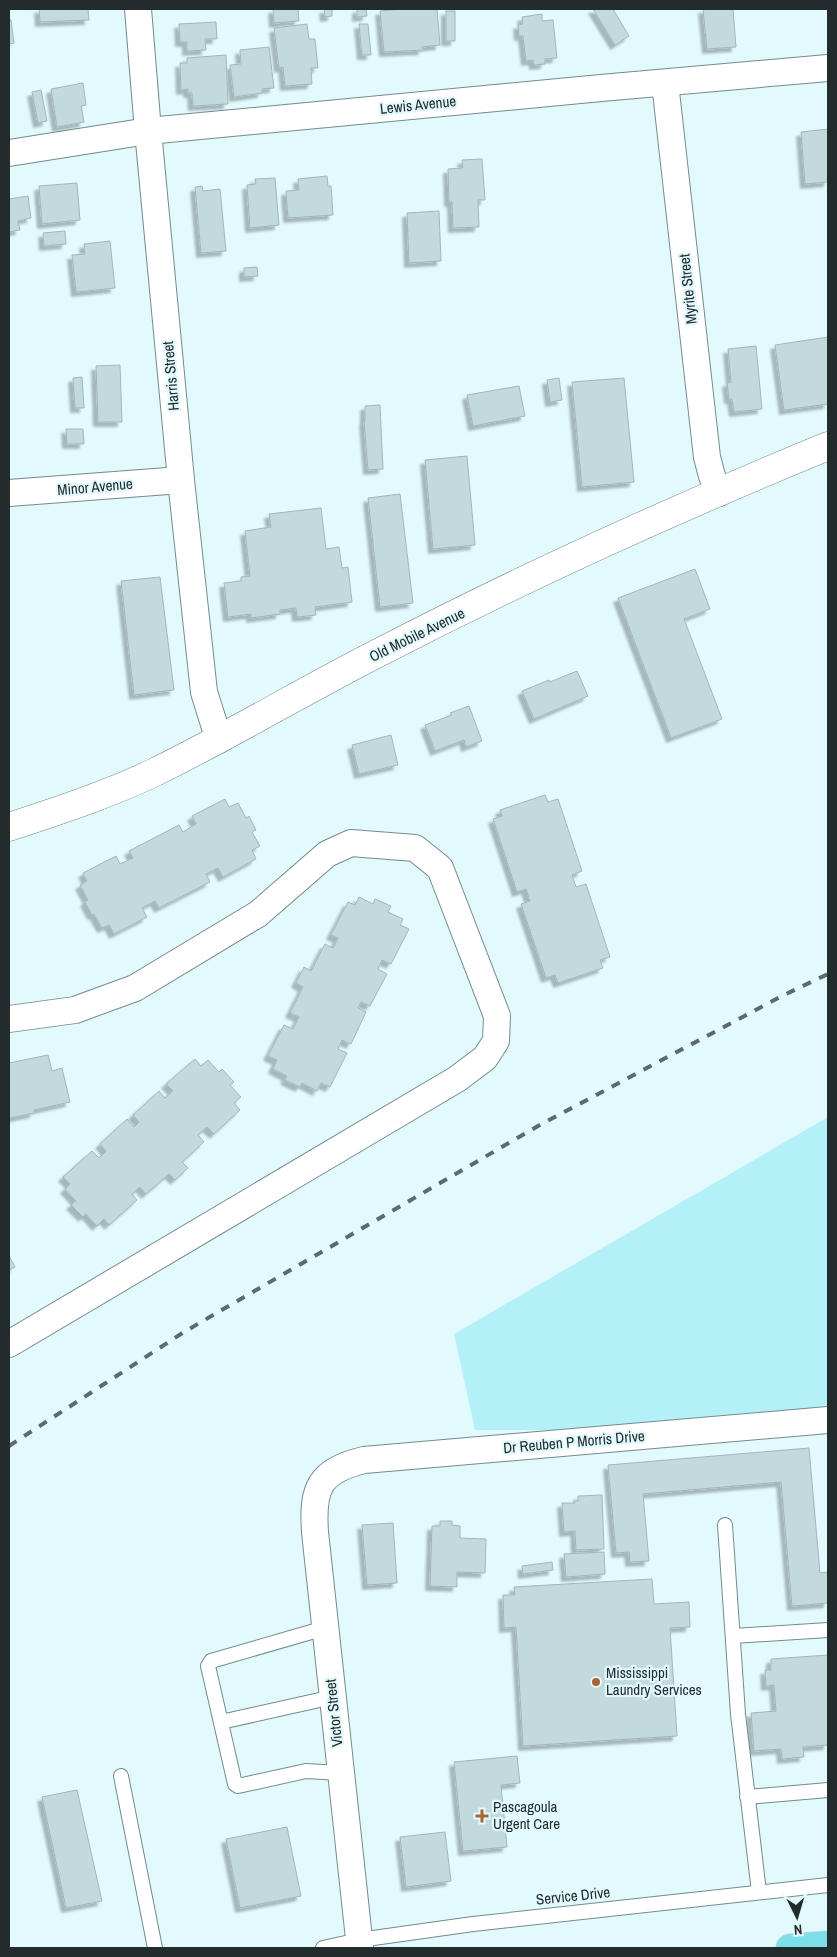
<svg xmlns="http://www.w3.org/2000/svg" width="837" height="1957" font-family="'Archivo Narrow',sans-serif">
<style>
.green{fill:#b4f0f7}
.building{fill:#c2dadc;stroke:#a0b7ba;filter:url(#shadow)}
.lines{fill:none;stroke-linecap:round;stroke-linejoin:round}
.lane-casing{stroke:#748a8d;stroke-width:16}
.street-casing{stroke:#748a8d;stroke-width:28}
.secondary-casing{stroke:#748a8d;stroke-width:29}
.primary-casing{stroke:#d7d9d9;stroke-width:29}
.lane{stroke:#fff;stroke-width:14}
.street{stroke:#fff;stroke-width:26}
.secondary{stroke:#fff;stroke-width:28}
.primary{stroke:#7de0e9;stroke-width:28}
.rail{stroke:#5c6a6b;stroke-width:4;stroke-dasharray:9 9;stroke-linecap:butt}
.poi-dot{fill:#a96635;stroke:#e2fafd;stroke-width:2}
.labels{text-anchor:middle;stroke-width:4.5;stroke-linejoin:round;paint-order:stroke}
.street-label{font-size:15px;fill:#232c2d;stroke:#e2fafd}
.poi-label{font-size:15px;fill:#232c2d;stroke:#e2fafd;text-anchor:start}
</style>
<defs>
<filter id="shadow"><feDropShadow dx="-4.5" dy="4.5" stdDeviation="1" flood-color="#0004"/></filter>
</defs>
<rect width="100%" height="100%" fill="#e2fafd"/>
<path class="green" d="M828,1117V1431L475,1430L454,1334Z"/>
<g class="building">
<path d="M39,9H88L89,20L40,22Z"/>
<path d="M273,9H298L299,21L274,23Z"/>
<path d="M324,9H332V16L325,17Z"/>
<path d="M357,9H366L367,16L357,17Z"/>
<path d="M402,9H437L440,45L422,47L423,50L384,52L380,11Z"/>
<path d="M593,9H613L629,36L615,45Z"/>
<path d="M703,9H733L736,47L707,49Z"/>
<rect x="446" y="11" width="9" height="30"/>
<path d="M542,14V21L553,20L557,58L545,59V64L534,65L533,60L526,61L523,36H519L518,25L523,24L522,17Z"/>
<path d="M9,20H11L14,43L9,44Z"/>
<path d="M216,22L217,39H205L206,50L187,51V42H180L179,24Z"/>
<path d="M307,24L309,39H315L318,68H311L312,84L285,86L283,67L279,68L274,28Z"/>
<path d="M359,24H368L371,55H362Z"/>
<path d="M269,47L274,88L262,89V93L234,97L230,65L241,64L240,50Z"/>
<path d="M226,55L228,104L193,106L192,93H188V89L181,90L180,63H187V58Z"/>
<path d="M83,83L86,105L81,106L84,122L57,127L51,89Z"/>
<path d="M41,90L47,121L38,123L32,92Z"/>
<path d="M828,129V182L805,184L801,132Z"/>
<path d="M482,159L485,200H478L479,227L453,228L452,202H449L448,169L463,168L462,160Z"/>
<path d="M327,176L328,186H331L333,215L288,218L286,191L299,190L298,179Z"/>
<path d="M275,178L279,225L250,228L247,185L256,184L255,179Z"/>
<path d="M77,183L80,220L42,224L39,186Z"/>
<path d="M202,186L203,191L220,189L226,251L201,253L195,187Z"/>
<path d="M28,196L31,218L18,221L20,230L9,232V199Z"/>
<path d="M439,211L441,261L409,263L407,213Z"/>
<path d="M65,231L66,244L44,246L43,233Z"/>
<path d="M110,241L115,288L76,292L72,255L85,254L84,244Z"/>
<path d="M257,267L258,276L244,277V268Z"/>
<path d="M828,337V404L784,410L775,345Z"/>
<path d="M756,346L762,409L734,412L732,399H729L727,383L731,382L728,349Z"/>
<path d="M120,365L122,422H98L96,366Z"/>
<path d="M82,377L84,408H75L73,378Z"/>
<path d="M559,378L562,400L550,402L547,380Z"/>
<path d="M624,378L634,482L582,487L572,382Z"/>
<path d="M519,386L525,416L473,426L467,395Z"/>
<path d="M380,405L383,469L368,470L364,421H365V406Z"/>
<path d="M66,429H83L84,444H67Z"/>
<path d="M467,456L475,545L433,549L425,460Z"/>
<path d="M400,494L413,603L380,607L368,498Z"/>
<path d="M321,508L326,549L339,547L342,568L348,567L352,602L315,607L316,615L297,617L296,608L280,610V614L251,618V614L228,617L224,583L241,581V577L250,576L245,531L271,527L269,514Z"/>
<path d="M695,569L710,609L684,619L722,719L671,738L618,598Z"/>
<path d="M160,577L174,690L134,695L121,581Z"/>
<path d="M577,671L588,696L534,719L522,691L549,680L550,682Z"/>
<path d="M469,706L482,741L466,747L464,740L435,751L425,725L452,715L450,713Z"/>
<path d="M391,735L398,765L359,774L352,745Z"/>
<path d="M545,795L548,802L558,799L582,871L572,875L576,887L586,884L610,957L600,960L603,968L558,983L555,975L546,978L521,904L530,901L526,889L517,892L493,819L502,816L500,810Z"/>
<path d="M225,799L229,807L238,803L246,818L249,816L256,830L252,832L260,846L252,850L256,859L223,877L218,868L206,874L210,882L159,908L155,901L142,908L147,917L114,934L109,925L102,928L94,914L92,915L85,902L88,900L80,885L87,881L83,873L116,856L120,864L133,858L129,851L179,825L183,832L196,824L192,816Z"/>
<path d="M359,897L373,904L375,899L391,906L388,912L403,919L400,925L409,929L391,964L382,960L378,969L387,974L370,1006L361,1002L358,1008L366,1012L351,1044L342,1040L338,1049L347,1053L330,1087L321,1083L317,1091L302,1083L300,1087L285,1080L287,1076L273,1069L277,1060L268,1056L284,1025L293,1029L299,1017L290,1013L303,987L296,983L304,967L311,971L325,944L333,948L338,938L331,935L348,902L355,905Z"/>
<path d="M48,1055L52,1071L62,1068L70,1102L34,1110V1113L10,1118L9,1116V1063Z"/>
<path d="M195,1059L201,1066L208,1060L219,1072L222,1069L234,1082L230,1085L241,1097L234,1103L240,1110L214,1134L207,1127L198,1135L204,1142L182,1162L188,1168L175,1180L169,1174L146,1194L140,1187L132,1194L137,1200L109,1225L104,1219L97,1226L86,1214L83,1217L71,1205L76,1201L65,1189L70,1184L63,1177L92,1151L99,1158L106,1151L100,1144L127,1119L134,1127L139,1122L133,1115L159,1091L165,1098L173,1091L166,1084Z"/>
<path d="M9,1256L15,1267L9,1270Z"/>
<path d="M809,1448L820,1573L828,1572V1603L792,1606L781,1482L643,1494L649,1561L630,1562L629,1552L616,1553L608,1465Z"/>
<path d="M602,1495L604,1549L576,1550L575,1531L564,1532L562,1503H575L574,1501H578V1496Z"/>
<path d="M440,1521H452V1525L460,1526V1538L486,1539L485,1573L457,1572V1587L430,1586L432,1526H440Z"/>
<path d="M393,1523L397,1583L367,1585L362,1525Z"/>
<path d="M604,1552L605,1574L566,1577L564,1554Z"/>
<path d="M552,1562L553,1570L523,1574L522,1566Z"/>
<path d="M652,1579L654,1604L689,1602L690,1627L670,1628L677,1736L523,1746L516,1627L504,1628L503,1595H515L514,1587Z"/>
<path d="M828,1655V1745L803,1747L804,1757L782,1759L781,1749L754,1751L751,1713L776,1711L774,1685L766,1686L765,1670H771V1659Z"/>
<path d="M517,1756L520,1783L501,1785L507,1847L463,1851L454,1762Z"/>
<path d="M77,1790L102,1901L66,1908L42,1797Z"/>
<path d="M287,1827L301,1896L240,1908L226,1839Z"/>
<path d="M445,1832L451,1881L406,1887L400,1837Z"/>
</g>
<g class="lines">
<g class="lane-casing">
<g id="lane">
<path d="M725,1525L738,1714L759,1892"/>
<path d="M325,1628L211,1661L208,1666L235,1784L238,1786L306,1771L341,1773"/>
<path d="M733,1636L828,1630"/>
<path d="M221,1722L333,1697"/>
<path d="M121,1776L155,1948"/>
<path d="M747,1797L828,1790"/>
<path d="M323,1948L359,1940L473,1924L828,1885"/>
</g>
</g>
<g class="street-casing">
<g id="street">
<path d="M138,9L148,131L181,480L204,692L219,740"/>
<path d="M665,83L707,457L712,476L719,493"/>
<path d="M9,153L148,131L601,88L828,68"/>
<path d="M9,493L181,480"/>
<path d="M9,1019L75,1010L135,988L258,914L327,854L351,843L415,848L440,868L497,1016L496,1041L485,1058L457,1079L9,1344"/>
<path d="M360,1948L315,1532C312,1488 319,1471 364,1460L828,1420"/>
</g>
</g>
<g class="secondary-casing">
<path id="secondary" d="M9,827C57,811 107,795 153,773C231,735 305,690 382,651C527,576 677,508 828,446"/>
</g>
<g class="primary-casing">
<path id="primary" d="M790,1948L828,1945"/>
</g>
<use href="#lane" class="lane"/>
<use href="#street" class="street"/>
<use href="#secondary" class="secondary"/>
<use href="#primary" class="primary"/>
<path class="rail" d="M9,1446L184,1332L538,1126L782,996L828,974"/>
</g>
<g class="poi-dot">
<circle cx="596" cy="1682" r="5"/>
<path d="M479.5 1808.5h5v5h5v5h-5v5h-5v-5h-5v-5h5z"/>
</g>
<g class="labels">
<g class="street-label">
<text transform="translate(418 105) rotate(-6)" y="5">Lewis Avenue</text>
<text transform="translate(688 289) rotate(-96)" y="5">Myrite Street</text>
<text transform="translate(171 376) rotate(-95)" y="5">Harris Street</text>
<text transform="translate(95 487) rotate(-5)" y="5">Minor Avenue</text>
<text transform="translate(417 635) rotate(-26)" y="5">Old Mobile Avenue</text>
<text transform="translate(574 1442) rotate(-5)" y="5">Dr Reuben P Morris Drive</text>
<text transform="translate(334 1713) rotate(-96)" y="5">Victor Street</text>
<text transform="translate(573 1896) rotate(-6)" y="5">Service Drive</text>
</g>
<g class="poi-label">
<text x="606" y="1678">Mississippi<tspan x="606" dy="17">Laundry Services</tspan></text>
<text x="493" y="1812">Pascagoula<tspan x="493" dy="17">Urgent Care</tspan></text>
</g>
</g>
<rect width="837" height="1957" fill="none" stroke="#232c2d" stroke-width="20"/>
<g transform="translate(797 1917) rotate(175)" stroke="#e2fafd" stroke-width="4" paint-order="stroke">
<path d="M0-4L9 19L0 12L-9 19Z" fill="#232c2d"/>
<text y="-8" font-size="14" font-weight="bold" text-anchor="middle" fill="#232c2d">N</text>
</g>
</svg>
